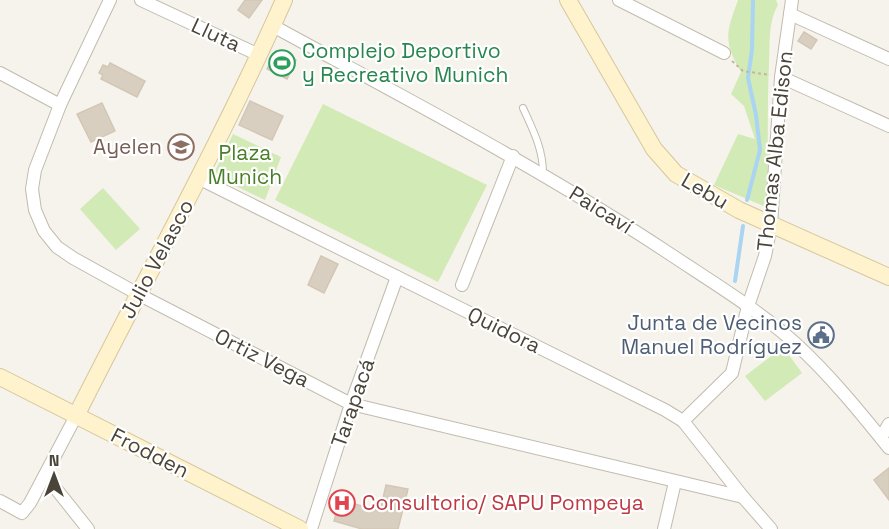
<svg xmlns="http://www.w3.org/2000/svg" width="889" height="529" font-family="'Space Grotesk',sans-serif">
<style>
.green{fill:#d2eab5}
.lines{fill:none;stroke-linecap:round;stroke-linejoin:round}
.stream{stroke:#a9d4f2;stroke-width:4}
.building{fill:#d8cfc1;stroke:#d3c7b4;stroke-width:1.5}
.lane-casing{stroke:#c2bbae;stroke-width:8}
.street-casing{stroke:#c2bbae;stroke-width:14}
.secondary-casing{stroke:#d6c79b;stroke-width:18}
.path{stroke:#c4b79f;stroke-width:2;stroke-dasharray:3 3;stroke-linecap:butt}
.lane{stroke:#fff;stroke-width:6}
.street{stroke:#fff;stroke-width:12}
.secondary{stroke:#fff3cd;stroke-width:16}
.labels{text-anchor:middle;stroke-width:4.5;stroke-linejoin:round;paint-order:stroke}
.street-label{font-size:21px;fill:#4b4439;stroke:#fff}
.leisure-label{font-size:21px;fill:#27864d;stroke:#fff;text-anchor:start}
.education-label{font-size:21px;fill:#785e54;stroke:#fff;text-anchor:end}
.park-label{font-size:21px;fill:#4a7f2a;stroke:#fff}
.service-label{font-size:21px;fill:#4e5e75;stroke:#fff;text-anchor:end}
.health-label{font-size:21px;fill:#be3a42;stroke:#fff;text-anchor:start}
</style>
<rect width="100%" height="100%" fill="#f6f3ec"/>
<g class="green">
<path d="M738,0H776L778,5C768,22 770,44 769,64C767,112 768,160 768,208L714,185L738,134L755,139L744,106L731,94L741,72C723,41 726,33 738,0Z"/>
<path d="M323,104L487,185L438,282L275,200Z"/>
<path d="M233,134L281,157L265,200L213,175Z"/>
<path d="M103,188L140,229L116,250L80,209Z"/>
<path d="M783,347L802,373L765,401L745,376Z"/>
</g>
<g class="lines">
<g class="stream">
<path d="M747,200L760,150L756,115L748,78L752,50L753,0"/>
<path d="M735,281L743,226"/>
</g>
</g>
<g class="building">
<path d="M245,0H262L249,18L238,10Z"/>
<path d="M804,32L817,40L811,49L798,41Z"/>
<path d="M276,51L296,60L287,79L267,69Z"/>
<path d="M110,63L145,81L137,97L101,79L103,75L99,73L103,65L108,67Z"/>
<path d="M250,101L283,116L272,140L239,125Z"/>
<path d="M102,103L115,131L91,142L77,114Z"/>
<path d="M321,256L338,264L324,293L308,285Z"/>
<path d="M889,468V500L874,480Z"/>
<path d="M386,485L408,489L398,529H362L334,521L340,500L380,511Z"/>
</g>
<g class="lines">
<g class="lane-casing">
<path id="lane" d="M523,108C533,130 543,149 543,173"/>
</g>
<g class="street-casing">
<g id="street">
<path d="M110,0L60,105L35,170L32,189L35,210L44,231L57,247L73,258L138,294L351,404L743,497"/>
<path d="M141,0L259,55"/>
<path d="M619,0L724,53"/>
<path d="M790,14L889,59"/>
<path d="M273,26C407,99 542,169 670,254C712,282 757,309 795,343C829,374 860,412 889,448"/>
<path d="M0,73L60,105"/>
<path d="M781,77L889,126"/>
<path d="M200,179L665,410L683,421L743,497L771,529"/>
<path d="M462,285L513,156"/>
<path d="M683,421L732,373L748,306L765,256L771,225L781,77L792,0"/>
<path d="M881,438L889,424"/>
<path d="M45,475L88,529"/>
<path d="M0,501L22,513L30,503L76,416"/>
<path d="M311,529L351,404L397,277"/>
<path d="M664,529L675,482"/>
</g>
</g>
<g class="secondary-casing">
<g id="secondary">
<path d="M568,0L654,149L676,174L739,210L889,277"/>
<path d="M0,377L300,529"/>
<path d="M76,416C146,277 221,142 284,0"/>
</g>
</g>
<path class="path" d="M732,61L743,71L770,75"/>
<use href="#lane" class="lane"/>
<use href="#street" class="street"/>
<use href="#secondary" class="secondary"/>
</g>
<defs>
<g id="stadium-ring" transform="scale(1.35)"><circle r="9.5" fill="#fff" stroke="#2e9e5b" stroke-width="1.5"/><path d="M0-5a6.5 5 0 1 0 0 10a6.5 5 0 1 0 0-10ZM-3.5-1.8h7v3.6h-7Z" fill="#2e9e5b"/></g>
<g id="school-ring" transform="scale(1.35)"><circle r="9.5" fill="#fff" stroke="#8d6e63" stroke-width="1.5"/><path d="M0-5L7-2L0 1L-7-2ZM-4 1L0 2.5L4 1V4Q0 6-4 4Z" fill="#8d6e63"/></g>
<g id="civic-ring" transform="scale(1.35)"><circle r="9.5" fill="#fff" stroke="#5c6f8a" stroke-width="1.5"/><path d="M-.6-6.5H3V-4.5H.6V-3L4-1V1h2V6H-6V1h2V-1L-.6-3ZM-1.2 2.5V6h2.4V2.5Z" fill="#5c6f8a"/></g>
<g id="hospital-ring" transform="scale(1.35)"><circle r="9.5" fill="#fff" stroke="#e0444e" stroke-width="1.5"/><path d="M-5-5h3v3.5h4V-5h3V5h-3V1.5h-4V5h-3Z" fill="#e0444e"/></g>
</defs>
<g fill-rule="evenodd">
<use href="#stadium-ring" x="282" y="63"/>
<use href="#school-ring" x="181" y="147"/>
<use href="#civic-ring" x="821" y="335"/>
<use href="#hospital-ring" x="342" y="503"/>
</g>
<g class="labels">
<g class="street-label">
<text transform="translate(216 35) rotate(25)" y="7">Lluta</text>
<text transform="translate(775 151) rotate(-84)" y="7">Thomas Alba Edison</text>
<text transform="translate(705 191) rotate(30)" y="7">Lebu</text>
<text transform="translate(601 210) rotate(32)" y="7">Paicaví</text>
<text transform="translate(157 259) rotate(-62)" y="7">Julio Velasco</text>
<text transform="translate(504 330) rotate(26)" y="7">Quidora</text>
<text transform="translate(262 358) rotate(27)" y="7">Ortiz Vega</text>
<text transform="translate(353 403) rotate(-71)" y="7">Tarapacá</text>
<text transform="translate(150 453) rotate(27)" y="7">Frodden</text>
</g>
<g class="leisure-label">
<text x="302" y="58">Complejo Deportivo<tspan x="302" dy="24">y Recreativo Munich</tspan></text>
</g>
<g class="education-label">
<text x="162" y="154">Ayelen</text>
</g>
<g class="park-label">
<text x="245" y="160">Plaza<tspan x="245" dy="24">Munich</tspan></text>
</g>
<g class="service-label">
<text x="802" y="330">Junta de Vecinos<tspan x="802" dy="24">Manuel Rodríguez</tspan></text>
</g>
<g class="health-label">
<text x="362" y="510">Consultorio/ SAPU Pompeya</text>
</g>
</g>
<g transform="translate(54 475)" stroke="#ffffff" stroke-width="4.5" paint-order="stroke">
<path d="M0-4.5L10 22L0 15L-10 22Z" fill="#4b4439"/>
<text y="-9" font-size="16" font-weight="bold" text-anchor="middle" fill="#4b4439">N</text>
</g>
</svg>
